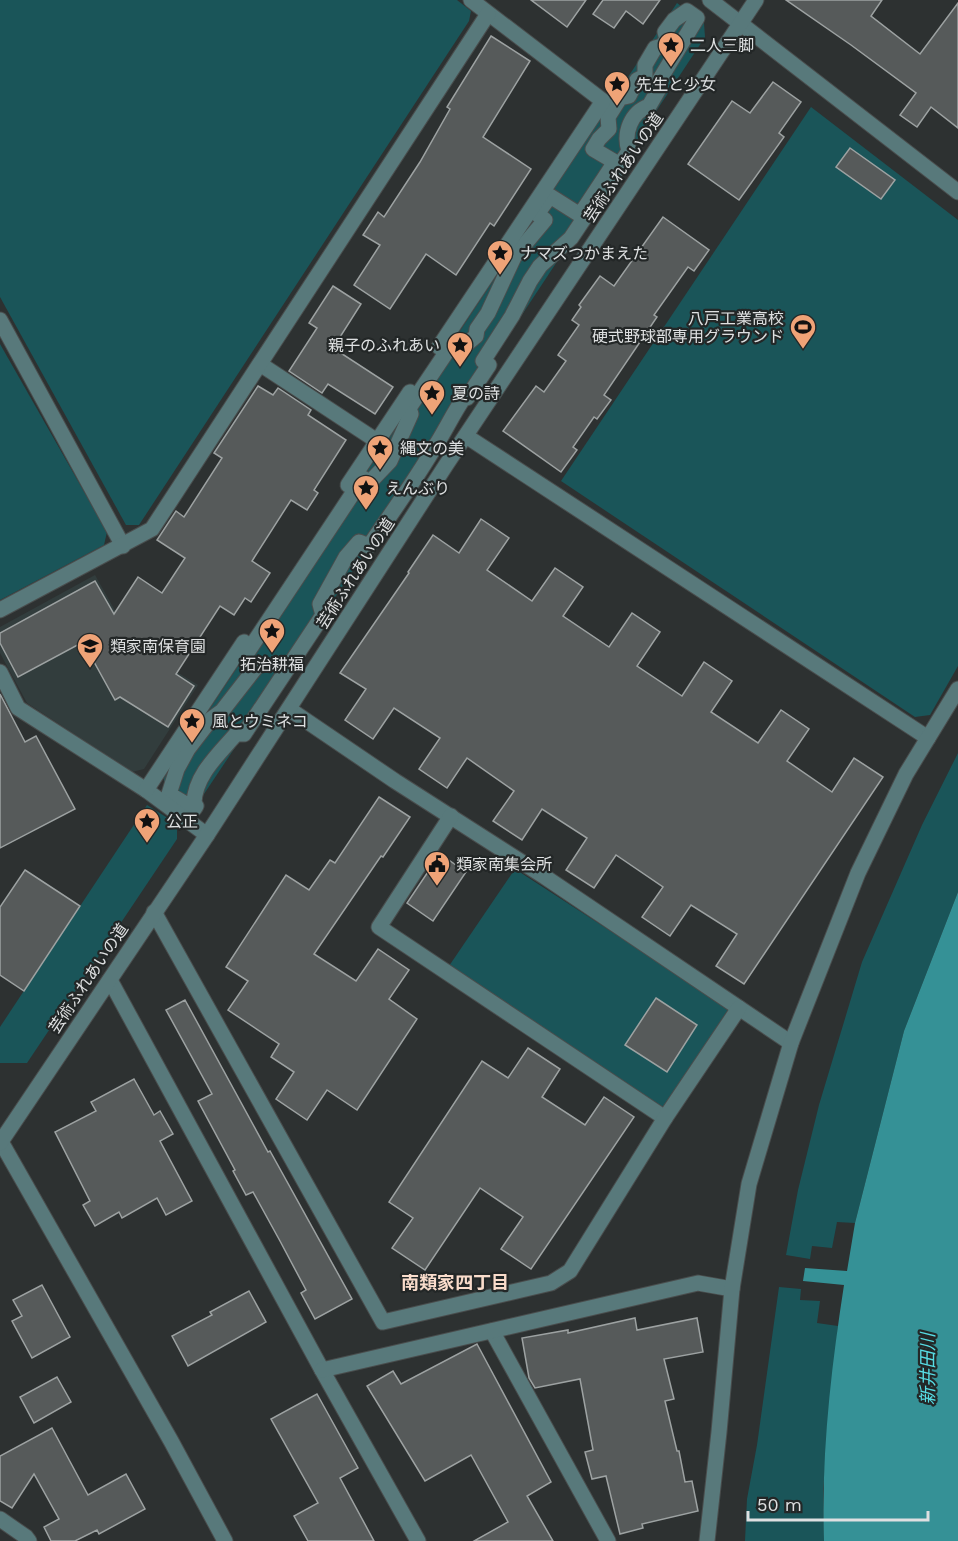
<svg xmlns="http://www.w3.org/2000/svg" width="958" height="1541" font-family="'Work Sans','Noto Sans JP',sans-serif">
<style>
.built{fill:#323d3d}
.green{fill:#1a5559}
.water{fill:#359196}
.building{fill:#565a5a;stroke:#9da2a2;stroke-width:1.5}
.lines{fill:none;stroke-linecap:round;stroke-linejoin:round}
.minor-casing{stroke:#494d4d;stroke-width:17}
.minor{stroke:#58797b;stroke-width:15}
.labels{text-anchor:middle;stroke-width:4.5;stroke-linejoin:round;paint-order:stroke}
.poi-label{font-size:16px;fill:#dee0e1;stroke:#232727;text-anchor:start}
.street-label{font-size:16px;fill:#dee0e1;stroke:#232727}
.neighbourhood-label{font-size:18px;font-weight:bold;fill:#f9dccb;stroke:#232727}
.water-label{font-size:18px;font-style:italic;fill:#57dce4;stroke:#232727}
</style>
<rect width="100%" height="100%" fill="#2d3131"/>
<path class="built" d="M95,575L135,646L198,685L144,769L132,772L27,703L0,653V627Z"/>
<g class="green">
<path d="M0,0H457L471,11L469,21L139,525H126L0,297Z"/>
<path d="M677,3L704,23L705,37L400,500L194,809L164,791V778Z"/>
<path d="M811,107L958,220V666L930,715L915,717L561,481Z"/>
<path d="M0,344L107,532L104,545L0,600Z"/>
<path d="M958,753V892L904,1031L855,1223L837,1222L832,1248L812,1246L810,1259L786,1255L798,1190L819,1105L862,962L922,825Z"/>
<path d="M147,805L177,824V839L27,1063H0V1027Z"/>
<path d="M515,869L729,1008L664,1109L449,966Z"/>
<path d="M779,1287L801,1289L800,1300L820,1301L817,1323L838,1326L823,1489L824,1541H745L747,1499L757,1445Z"/>
</g>
<path class="water" d="M958,892V1541H824C821,1456 831,1369 844,1285L803,1281L805,1268L847,1271L855,1223L904,1031Z"/>
<g class="building">
<path d="M531,0H586L567,27Z"/>
<path d="M603,0H660L643,24L626,11L614,28L593,14Z"/>
<path d="M786,0H882L871,16L920,54L958,3V128L931,107L917,127L900,115L916,93L851,45Z"/>
<path d="M491,36L530,61L483,137L531,169L494,226L490,223L456,275L426,254L390,309L354,285L380,245L363,235L378,212L384,217L420,162L450,109L447,107Z"/>
<path d="M773,82L801,102L779,133L784,137L739,200L688,164L732,101L750,113Z"/>
<path d="M850,148L895,180L881,199L836,167Z"/>
<path d="M663,217L709,250L694,271L688,267L654,315L657,317L604,395L611,400L597,419L594,417L573,447L577,450L561,472L503,431L536,386L544,392L566,361L558,355L579,325L572,320L581,307L579,305L600,276L614,286Z"/>
<path d="M333,286L361,304L333,348L393,387L375,414L328,384L322,393L289,371L317,328L309,323Z"/>
<path d="M258,386L273,395L278,388L311,410L308,415L346,440L314,490L318,493L307,510L291,500L252,561L270,573L251,602L245,598L234,615L220,606L176,674L194,686L168,727L120,697L115,700L83,642L18,677L0,643V633L95,581L114,614L138,577L162,593L185,558L157,540L176,511L184,517L222,458L214,453Z"/>
<path d="M481,519L509,538L487,570L532,601L555,568L583,587L563,616L609,647L632,613L660,632L637,666L682,696L704,662L732,681L711,712L758,743L781,710L809,729L787,761L832,792L854,758L883,777L744,984L716,966L737,934L691,905L670,936L642,917L663,887L616,855L594,888L566,870L587,838L542,809L522,840L493,821L514,791L467,758L447,788L419,769L440,738L394,708L373,739L345,720L366,689L340,673L409,573L408,572L433,535L459,553Z"/>
<path d="M0,694L25,742L36,736L75,809L0,848Z"/>
<path d="M379,797L410,817L383,857L381,856L314,954L356,981L378,949L409,970L389,999L417,1019L357,1110L327,1090L307,1120L276,1099L294,1072L271,1057L279,1044L228,1010L248,981L226,967L286,875L309,890L330,860L335,863Z"/>
<path d="M440,854L466,872L433,921L407,903Z"/>
<path d="M25,870L80,906L24,991L0,975V907Z"/>
<path d="M656,998L697,1025L667,1072L625,1045Z"/>
<path d="M185,1000L268,1152L270,1151L352,1299L315,1319L301,1293L306,1290L280,1241L253,1192L246,1195L233,1171L235,1170L198,1101L212,1094L166,1010Z"/>
<path d="M528,1048L560,1069L542,1097L585,1125L604,1097L634,1117L531,1269L501,1249L523,1217L480,1188L425,1270L392,1248L413,1218L389,1202L482,1061L508,1078Z"/>
<path d="M134,1079L154,1115L160,1111L173,1134L160,1141L192,1201L166,1215L157,1198L122,1218L119,1212L95,1226L83,1205L90,1201L55,1132L96,1111L91,1102Z"/>
<path d="M42,1285L70,1337L32,1358L12,1321L22,1316L13,1300Z"/>
<path d="M249,1291L266,1322L188,1366L172,1336L212,1315L210,1312Z"/>
<path d="M635,1318L637,1330L697,1318L703,1352L664,1359L674,1399L665,1401L677,1451H679L685,1482L692,1481L698,1511L642,1524L643,1528L620,1534L606,1476L592,1479L585,1452L593,1450L580,1379L535,1388L529,1378L522,1338L568,1330V1333Z"/>
<path d="M477,1344L551,1482L527,1496L553,1541H474L508,1522L471,1455L425,1481L367,1386L393,1371L401,1384Z"/>
<path d="M57,1377L71,1402L34,1423L20,1397Z"/>
<path d="M317,1394L358,1468L340,1478L374,1541H308L294,1516L318,1503L271,1419Z"/>
<path d="M52,1428L88,1495L126,1474L145,1509L99,1534L97,1530L75,1541H51L44,1527L59,1519L34,1474L12,1508L0,1501V1456Z"/>
</g>
<g class="lines">
<g class="minor-casing">
<g id="minor">
<path d="M710,0L958,192"/>
<path d="M687,11L697,18L660,79L659,89L649,106C631,112 623,133 629,151L571,238L540,266L530,281L512,316L483,361L489,365L467,398L465,396C454,412 446,429 436,445C416,479 392,513 369,546L359,542L346,557L320,604L323,615L244,734H236C219,754 195,775 194,803L196,806L194,809L169,794L177,769L188,749L211,719L222,711L257,666L243,659L363,478L369,483L390,461L411,414L409,408L454,341L463,347L476,336L477,329L488,313L514,257L545,220L537,214L550,196L580,215L615,162L593,149L599,139L609,129L608,117L620,98L629,96L637,80L645,76V65L655,48L662,46L667,39L665,32L674,20Z"/>
<path d="M0,320L123,546"/>
<path d="M439,347L603,101L471,0"/>
<path d="M260,364L377,441"/>
<path d="M466,436L928,738"/>
<path d="M348,485L410,392"/>
<path d="M0,610L152,529L488,14"/>
<path d="M0,672L18,708L146,790L207,835"/>
<path d="M289,709L395,781L545,877L791,1043"/>
<path d="M146,790L244,642"/>
<path d="M451,816L379,927L665,1118"/>
<path d="M154,912L383,1322L551,1283L570,1271L665,1118L739,1008"/>
<path d="M110,980L322,1370L418,1541"/>
<path d="M0,1140L171,1441L225,1541"/>
<path d="M0,1143L207,835L446,465L756,0"/>
<path d="M492,1331L608,1541"/>
<path d="M322,1370L698,1283L732,1289"/>
<path d="M0,1519L26,1537L29,1541"/>
<path d="M707,1541L719,1432L732,1289L749,1184L791,1043L858,873L906,774L958,689"/>
</g>
</g>
<use href="#minor" class="minor"/>
</g>
<defs>
<g id="sight-pin" transform="scale(1.35)"><path d="M0 17L-7.5 6A9.5 9.5 0 1 1 7.5 6Z" fill="#efa377" stroke="#232727"/><path d="M0-6L1.8-2.2L6-1.7L2.9 1.2L3.7 5.4L0 3.3L-3.7 5.4L-2.9 1.2L-6-1.7L-1.8-2.2Z" fill="#111"/></g>
<g id="stadium-pin" transform="scale(1.35)"><path d="M0 17L-7.5 6A9.5 9.5 0 1 1 7.5 6Z" fill="#efa377" stroke="#232727"/><path d="M0-5a6.5 5 0 1 0 0 10a6.5 5 0 1 0 0-10ZM-3.5-1.8h7v3.6h-7Z" fill="#111"/></g>
<g id="school-pin" transform="scale(1.35)"><path d="M0 17L-7.5 6A9.5 9.5 0 1 1 7.5 6Z" fill="#efa377" stroke="#232727"/><path d="M0-5L7-2L0 1L-7-2ZM-4 1L0 2.5L4 1V4Q0 6-4 4Z" fill="#111"/></g>
<g id="civic-pin" transform="scale(1.35)"><path d="M0 17L-7.5 6A9.5 9.5 0 1 1 7.5 6Z" fill="#efa377" stroke="#232727"/><path d="M-.6-6.5H3V-4.5H.6V-3L4-1V1h2V6H-6V1h2V-1L-.6-3ZM-1.2 2.5V6h2.4V2.5Z" fill="#111"/></g>
</defs>
<g fill-rule="evenodd">
<use href="#sight-pin" x="671" y="45"/>
<use href="#sight-pin" x="617" y="84"/>
<use href="#sight-pin" x="500" y="253"/>
<use href="#stadium-pin" x="803" y="327"/>
<use href="#sight-pin" x="460" y="345"/>
<use href="#sight-pin" x="432" y="393"/>
<use href="#sight-pin" x="380" y="448"/>
<use href="#sight-pin" x="366" y="488"/>
<use href="#sight-pin" x="272" y="631"/>
<use href="#school-pin" x="90" y="646"/>
<use href="#sight-pin" x="192" y="721"/>
<use href="#sight-pin" x="147" y="821"/>
<use href="#civic-pin" x="437" y="864"/>
</g>
<g class="labels">
<g class="poi-label">
<text x="690" y="51">二人三脚</text>
<text x="636" y="90">先生と少女</text>
<text x="520" y="259">ナマズつかまえた</text>
<text x="784" y="324" text-anchor="end">八戸工業高校<tspan x="784" dy="18">硬式野球部専用グラウンド</tspan></text>
<text x="440" y="351" text-anchor="end">親子のふれあい</text>
<text x="452" y="399">夏の詩</text>
<text x="400" y="454">縄文の美</text>
<text x="386" y="494">えんぶり</text>
<text x="110" y="652">類家南保育園</text>
<text x="272" y="670" text-anchor="middle">拓治耕福</text>
<text x="212" y="727">風とウミネコ</text>
<text x="166" y="827">公正</text>
<text x="456" y="870">類家南集会所</text>
</g>
<g class="street-label">
<text transform="translate(623 167) rotate(-56)" y="6">芸術ふれあいの道</text>
<text transform="translate(355 573) rotate(-57)" y="6">芸術ふれあいの道</text>
<text transform="translate(88 978) rotate(-56)" y="6">芸術ふれあいの道</text>
</g>
<g class="neighbourhood-label">
<text x="455" y="1289">南類家四丁目</text>
</g>
<g class="water-label">
<text transform="translate(928 1369) rotate(-90)" y="6">新井田川</text>
</g>
</g>
<path d="M748 1511v9h180v-9" fill="none" stroke="#dee0e1" stroke-width="3"/>
<text x="757" y="1511" font-size="18" fill="#dee0e1" stroke="#232727" stroke-width="4.5" paint-order="stroke">50 m</text>
</svg>
